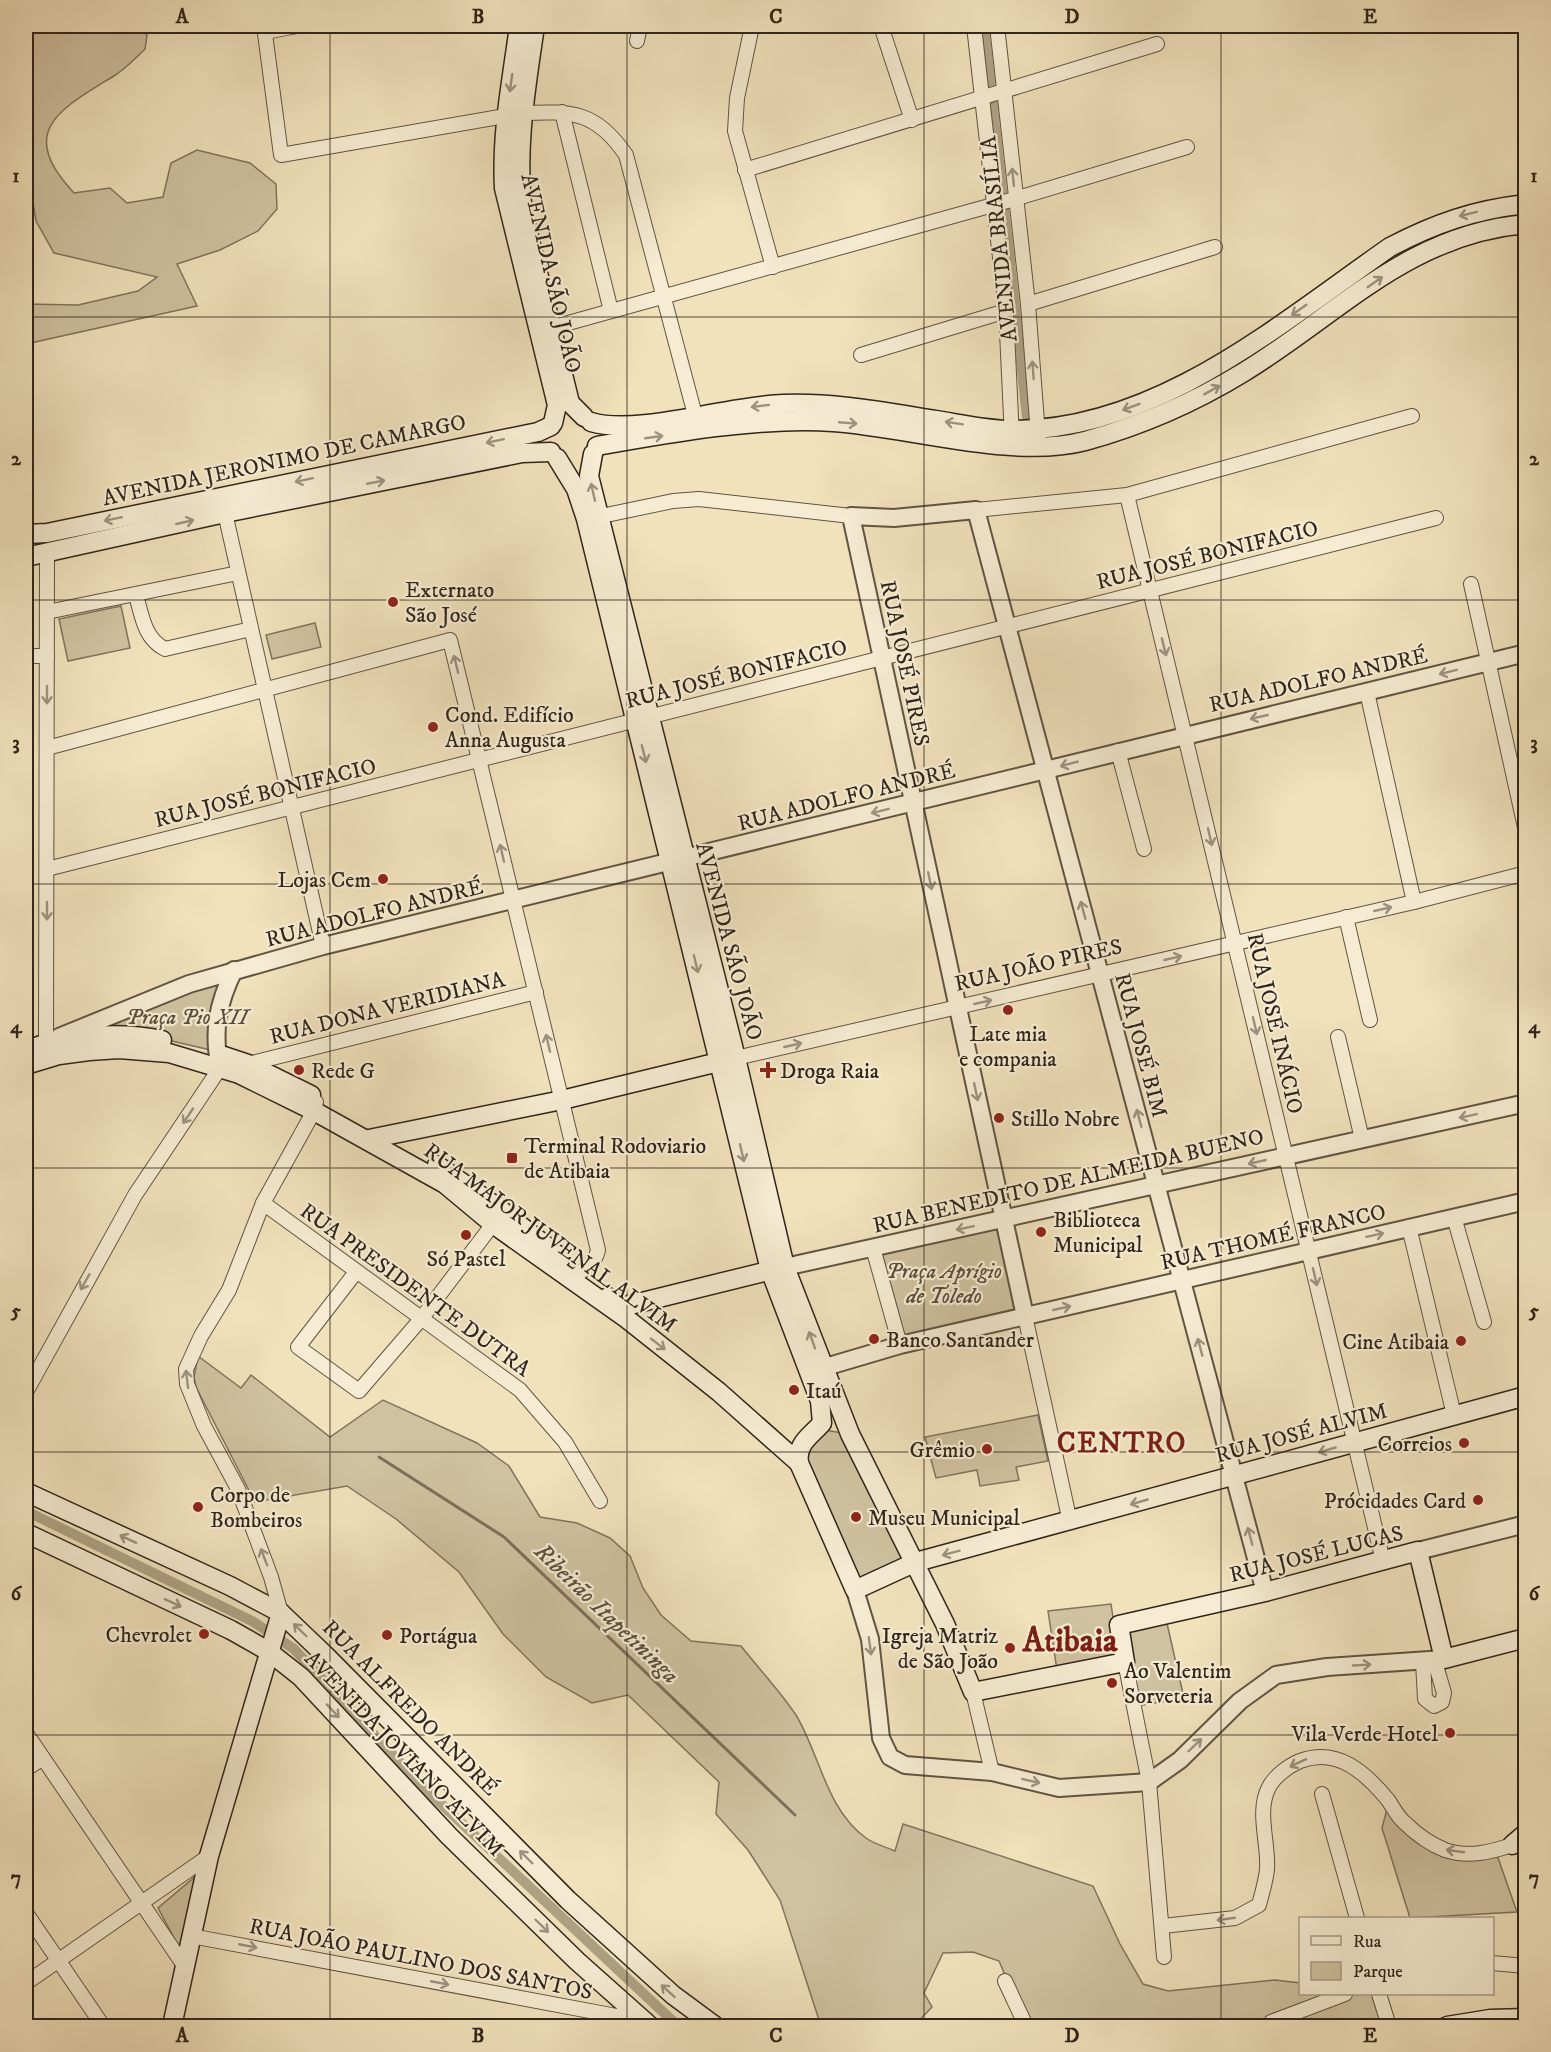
<svg xmlns="http://www.w3.org/2000/svg" width="1551" height="2052" font-family="'IM FELL DW Pica',serif">
<style>
.green{fill:#d0c2a1;stroke:#80745e;stroke-width:1.5}
.lines{fill:none;stroke-linecap:round;stroke-linejoin:round}
.stream{stroke:#7c705b;stroke-width:3}
.canal{stroke:#afa285;stroke-width:10}
.minor-casing{stroke:#605443;stroke-width:16}
.tertiary-casing{stroke:#605443;stroke-width:20}
.secondary-casing{stroke:#30251b;stroke-width:21}
.minor{stroke:#f6ecd3;stroke-width:14}
.tertiary{stroke:#f6ecd3;stroke-width:16}
.secondary{stroke:#f6ecd3;stroke-width:18}
.oneway{stroke:#9d9280}
.grid{fill:none;stroke:#30251b;stroke-width:1.5;stroke-opacity:0.55}
.poi-dot{fill:#8f2418;stroke:#f6ecd3;stroke-width:2}
.labels{text-anchor:middle;stroke-width:4.5;stroke-linejoin:round;paint-order:stroke}
.street-label{font-size:22px;fill:#30251b;stroke:#f6ecd3}
.poi-label{font-size:22px;fill:#30251b;stroke:#f6ecd3;text-anchor:start}
.park-label{font-size:22px;font-style:italic;fill:#584c3c;stroke:#f6ecd3}
.water-label{font-size:24px;font-style:italic;fill:#5c5140;stroke:#f6ecd3}
.district-label{font-size:28px;font-weight:bold;letter-spacing:1.5px;fill:#7a1f14;stroke:#f6ecd3}
.town-label{font-size:34px;font-weight:bold;fill:#7a1f14;stroke:#f6ecd3}
.neatline{fill:none;stroke:#30251b;stroke-width:2}
.grid-label{font-size:20px;text-anchor:middle;font-weight:bold;fill:#30251b}
</style>
<rect width="100%" height="100%" fill="#f1e2bc"/>
<filter id="stains"><feTurbulence type="fractalNoise" baseFrequency=".00333" numOctaves="4"/><feColorMatrix values="0 0 0 0 .2 0 0 0 0 .09 0 0 0 0 .02 0 0 0 .5 -.17"/></filter>
<radialGradient id="worn" r=".72"><stop offset=".6" stop-color="#630" stop-opacity="0"/><stop offset="1" stop-color="#630" stop-opacity=".3"/></radialGradient>
<g class="green">
<path d="M26,26H137L147,35L145,49C136,58 127,67 117,74C63,108 14,129 74,193L110,188L127,203L163,197L171,163L197,150L250,163L276,184L277,209L258,231L220,250L177,264L197,306L26,344V304L78,305L138,291L157,277L54,253L36,221L32,196L26,189Z"/>
<path d="M121,606L130,648L68,661L59,619Z"/>
<path d="M315,623L321,647L272,659L266,635Z"/>
<path d="M231,973L215,1051L159,1038L89,1036L126,1010Z"/>
<path d="M998,1227L1017,1309L905,1337L882,1253Z"/>
<path d="M198,1356L241,1388L251,1375L330,1437L383,1400L477,1443L509,1466L540,1517L577,1523L610,1538L630,1556L643,1588L661,1615L691,1641L741,1646C759,1669 780,1691 796,1715C820,1755 826,1809 866,1838C874,1844 886,1847 895,1851L903,1824L1093,1886L1120,1944L1143,1984L1168,1991L1275,1980L1300,1983V1994H1376L1386,2026H1027L999,1961L973,1952L943,1953L924,1993L932,2007L914,2026H821L780,1900L748,1850L716,1814L719,1782L628,1695L592,1703L546,1677L503,1634L459,1572L396,1519L347,1486L255,1502L196,1387L194,1377Z"/>
<path d="M1038,1415L1048,1461L1016,1467L1019,1480L980,1486L977,1470L936,1478L925,1437Z"/>
<path d="M820,1429L847,1434L905,1558L855,1581L800,1449Z"/>
<path d="M1111,1604L1119,1657L1057,1670L1048,1611Z"/>
<path d="M1166,1619L1184,1698L1138,1706L1123,1631Z"/>
<path d="M1388,1805L1421,1843L1497,1855L1517,1912L1410,1918L1382,1828Z"/>
<path d="M197,1875L180,1949L158,1908Z"/>
</g>
<g class="lines">
<path class="stream" d="M379,1457L504,1537L795,1815"/>
<g class="canal">
<path d="M984,26L1027,417"/>
<path d="M26,1511L252,1621L294,1649L422,1786L678,2026"/>
</g>
<g class="minor-casing">
<g id="minor">
<path d="M264,26L281,155L522,113C572,111 596,111 626,155L695,415"/>
<path d="M752,26L737,98L735,131L773,267"/>
<path d="M881,26L912,120"/>
<path d="M974,26L1006,311L1012,438"/>
<path d="M997,26L1028,304L1039,448"/>
<path d="M265,32L297,26"/>
<path d="M637,41L640,26"/>
<path d="M562,112L611,311"/>
<path d="M745,170L1157,44"/>
<path d="M1028,304L1215,247"/>
<path d="M543,330L1011,200L1187,147"/>
<path d="M861,355L1006,311"/>
<path d="M1127,495L1383,1561"/>
<path d="M976,510L1127,495L1412,416"/>
<path d="M225,513L323,946"/>
<path d="M592,518L673,501L699,499L851,516"/>
<path d="M1471,584L1526,832"/>
<path d="M136,595C142,616 144,638 165,649L251,629"/>
<path d="M47,612L238,573"/>
<path d="M26,656H47"/>
<path d="M1367,692L1414,902"/>
<path d="M47,748L450,640L598,1250C595,1265 583,1269 572,1279"/>
<path d="M1118,751L1144,849"/>
<path d="M47,869L1436,518"/>
<path d="M1346,917L1370,1020"/>
<path d="M1338,1037L1362,1139"/>
<path d="M46,1043L47,553"/>
<path d="M736,1058L1414,902L1526,873"/>
<path d="M248,1064L536,992"/>
<path d="M263,1203L520,1390L565,1442L600,1501"/>
<path d="M1454,1217L1484,1322"/>
<path d="M1409,1227L1454,1415"/>
<path d="M873,1248L900,1345"/>
<path d="M356,1272L298,1347L359,1391L421,1319L493,1224L495,1216"/>
<path d="M1025,1316L1070,1522"/>
<path d="M26,1392L135,1195L220,1068"/>
<path d="M281,1613L271,1577L238,1489L204,1426L187,1384L186,1369L201,1336L229,1290L263,1203L314,1111L316,1102"/>
<path d="M1125,1662L1149,1782L1164,1957"/>
<path d="M1423,1662L1425,1699L1434,1706L1442,1702L1444,1693L1435,1662"/>
<path d="M973,1692L992,1772"/>
<path d="M26,1733L183,1964"/>
<path d="M26,1769L43,1758"/>
<path d="M1322,1794L1357,1918"/>
<path d="M26,1913L103,2026"/>
<path d="M1163,1926L1235,1918L1259,1905C1262,1893 1266,1881 1267,1869C1269,1844 1256,1811 1269,1787C1275,1776 1288,1766 1300,1761C1337,1747 1365,1772 1388,1800C1393,1807 1397,1816 1404,1822C1416,1834 1430,1844 1445,1850C1468,1858 1491,1852 1512,1845"/>
<path d="M191,1936L643,2021"/>
<path d="M1492,1963L1526,1966"/>
<path d="M1005,1981L1026,2026"/>
<path d="M26,1983L209,1856"/>
<path d="M1379,1994L1389,2026"/>
<path d="M1271,2022L1345,1994"/>
</g>
</g>
<g class="tertiary-casing">
<g id="tertiary">
<path d="M59,1037L189,984L323,946L1526,653"/>
<path d="M220,1068C212,1031 218,1003 234,970"/>
<path d="M785,1267L1526,1103"/>
<path d="M1025,1316L851,516L894,518L976,510L1265,1592"/>
<path d="M822,1368L900,1345L1526,1201"/>
<path d="M1418,1551L1526,1524"/>
<path d="M855,1590L870,1639L881,1738L890,1757L905,1765L992,1772L1059,1788L1149,1782L1180,1760L1240,1701L1276,1675L1327,1667L1444,1659"/>
</g>
</g>
<g class="secondary-casing">
<g id="secondary">
<path d="M519,26C512,79 501,133 504,188L557,405L553,423"/>
<path d="M535,26C526,88 515,149 523,212L570,403L584,417"/>
<path d="M591,422C638,436 730,405 783,404C835,402 885,412 936,420C961,424 987,430 1013,430C1157,430 1278,325 1390,247C1436,223 1474,210 1526,204"/>
<path d="M597,446C670,433 759,417 833,422C909,427 1013,460 1085,441C1140,426 1195,402 1244,372C1339,314 1408,234 1526,224"/>
<path d="M593,454L589,476L736,1058L785,1267L850,1434L945,1624L973,1692L1125,1662L1119,1625L1265,1592L1418,1551L1444,1659L1526,1638"/>
<path d="M557,458L576,489L586,519L770,1270L820,1401L822,1423C811,1436 796,1443 799,1463L855,1590L916,1562L1526,1396"/>
<path d="M26,534L47,533L538,432L551,426"/>
<path d="M26,557L225,513L522,453L551,452"/>
<path d="M26,1050C68,1035 118,1031 162,1040"/>
<path d="M221,1055L248,1064L311,1095"/>
<path d="M26,1065L59,1055L89,1051L119,1049L169,1053L239,1074L314,1111L445,1184L493,1224L627,1319L719,1392L799,1463"/>
<path d="M369,1139L562,1100L731,1059"/>
<path d="M437,1165L497,1207L561,1258"/>
<path d="M608,1297L618,1304L626,1306L780,1268"/>
<path d="M26,1492L230,1586L281,1613L325,1655L568,1900L673,1995L715,2026"/>
<path d="M26,1533L231,1630L268,1651L301,1677L449,1836L577,1961L650,2026"/>
<path d="M1512,1845L1526,1833"/>
<path d="M172,2026L209,1856L281,1613"/>
<path d="M1447,2026L1490,2019L1526,2018"/>
</g>
</g>
<use href="#minor" class="minor"/>
<use href="#tertiary" class="tertiary"/>
<use href="#secondary" class="secondary"/>
</g>
<defs><path id="oneway-shaft" d="M-6 0H5M1.5-3L5.5 0L1.5 3" fill="none" stroke-width="1.6" stroke-linecap="round" stroke-linejoin="round" transform="scale(1.5)"/></defs>
<g class="oneway">
<use href="#oneway-shaft" transform="translate(511 83) rotate(98)"/>
<use href="#oneway-shaft" transform="translate(1013 177) rotate(-96)"/>
<use href="#oneway-shaft" transform="translate(1468 214) rotate(166)"/>
<use href="#oneway-shaft" transform="translate(1375 282) rotate(-35)"/>
<use href="#oneway-shaft" transform="translate(1299 310) rotate(145)"/>
<use href="#oneway-shaft" transform="translate(1033 370) rotate(-94)"/>
<use href="#oneway-shaft" transform="translate(1212 390) rotate(-29)"/>
<use href="#oneway-shaft" transform="translate(760 406) rotate(173)"/>
<use href="#oneway-shaft" transform="translate(1131 407) rotate(159)"/>
<use href="#oneway-shaft" transform="translate(848 423) rotate(5)"/>
<use href="#oneway-shaft" transform="translate(954 423) rotate(-171)"/>
<use href="#oneway-shaft" transform="translate(654 437) rotate(-8)"/>
<use href="#oneway-shaft" transform="translate(495 441) rotate(168)"/>
<use href="#oneway-shaft" transform="translate(304 480) rotate(168)"/>
<use href="#oneway-shaft" transform="translate(376 482) rotate(-11)"/>
<use href="#oneway-shaft" transform="translate(593 492) rotate(-103)"/>
<use href="#oneway-shaft" transform="translate(113 519) rotate(168)"/>
<use href="#oneway-shaft" transform="translate(185 522) rotate(-13)"/>
<use href="#oneway-shaft" transform="translate(1164 647) rotate(76)"/>
<use href="#oneway-shaft" transform="translate(456 664) rotate(-104)"/>
<use href="#oneway-shaft" transform="translate(1448 672) rotate(166)"/>
<use href="#oneway-shaft" transform="translate(47 695) rotate(90)"/>
<use href="#oneway-shaft" transform="translate(1259 717) rotate(167)"/>
<use href="#oneway-shaft" transform="translate(644 754) rotate(76)"/>
<use href="#oneway-shaft" transform="translate(1069 764) rotate(165)"/>
<use href="#oneway-shaft" transform="translate(880 811) rotate(166)"/>
<use href="#oneway-shaft" transform="translate(1210 837) rotate(77)"/>
<use href="#oneway-shaft" transform="translate(502 853) rotate(-103)"/>
<use href="#oneway-shaft" transform="translate(930 881) rotate(78)"/>
<use href="#oneway-shaft" transform="translate(1383 909) rotate(-13)"/>
<use href="#oneway-shaft" transform="translate(1083 910) rotate(-105)"/>
<use href="#oneway-shaft" transform="translate(47 911) rotate(90)"/>
<use href="#oneway-shaft" transform="translate(1173 958) rotate(-13)"/>
<use href="#oneway-shaft" transform="translate(696 964) rotate(76)"/>
<use href="#oneway-shaft" transform="translate(983 1002) rotate(-13)"/>
<use href="#oneway-shaft" transform="translate(1255 1026) rotate(77)"/>
<use href="#oneway-shaft" transform="translate(548 1043) rotate(-103)"/>
<use href="#oneway-shaft" transform="translate(793 1045) rotate(-13)"/>
<use href="#oneway-shaft" transform="translate(976 1092) rotate(78)"/>
<use href="#oneway-shaft" transform="translate(188 1116) rotate(124)"/>
<use href="#oneway-shaft" transform="translate(1468 1116) rotate(168)"/>
<use href="#oneway-shaft" transform="translate(1139 1118) rotate(-105)"/>
<use href="#oneway-shaft" transform="translate(742 1153) rotate(77)"/>
<use href="#oneway-shaft" transform="translate(1257 1162) rotate(167)"/>
<use href="#oneway-shaft" transform="translate(965 1228) rotate(168)"/>
<use href="#oneway-shaft" transform="translate(1375 1235) rotate(-12)"/>
<use href="#oneway-shaft" transform="translate(1315 1277) rotate(77)"/>
<use href="#oneway-shaft" transform="translate(85 1282) rotate(120)"/>
<use href="#oneway-shaft" transform="translate(1062 1308) rotate(-13)"/>
<use href="#oneway-shaft" transform="translate(812 1340) rotate(-110)"/>
<use href="#oneway-shaft" transform="translate(658 1344) rotate(38)"/>
<use href="#oneway-shaft" transform="translate(1200 1347) rotate(-105)"/>
<use href="#oneway-shaft" transform="translate(187 1379) rotate(-97)"/>
<use href="#oneway-shaft" transform="translate(1327 1450) rotate(164)"/>
<use href="#oneway-shaft" transform="translate(1139 1502) rotate(164)"/>
<use href="#oneway-shaft" transform="translate(1250 1536) rotate(-105)"/>
<use href="#oneway-shaft" transform="translate(128 1539) rotate(-155)"/>
<use href="#oneway-shaft" transform="translate(951 1553) rotate(165)"/>
<use href="#oneway-shaft" transform="translate(264 1557) rotate(-111)"/>
<use href="#oneway-shaft" transform="translate(173 1603) rotate(25)"/>
<use href="#oneway-shaft" transform="translate(300 1630) rotate(-136)"/>
<use href="#oneway-shaft" transform="translate(870 1646) rotate(82)"/>
<use href="#oneway-shaft" transform="translate(1362 1665) rotate(-3)"/>
<use href="#oneway-shaft" transform="translate(333 1711) rotate(47)"/>
<use href="#oneway-shaft" transform="translate(1195 1745) rotate(-44)"/>
<use href="#oneway-shaft" transform="translate(1298 1763) rotate(155)"/>
<use href="#oneway-shaft" transform="translate(1031 1781) rotate(13)"/>
<use href="#oneway-shaft" transform="translate(1455 1851) rotate(-172)"/>
<use href="#oneway-shaft" transform="translate(526 1857) rotate(-135)"/>
<use href="#oneway-shaft" transform="translate(1226 1919) rotate(172)"/>
<use href="#oneway-shaft" transform="translate(542 1926) rotate(44)"/>
<use href="#oneway-shaft" transform="translate(248 1946) rotate(11)"/>
<use href="#oneway-shaft" transform="translate(440 1983) rotate(11)"/>
<use href="#oneway-shaft" transform="translate(668 1991) rotate(-138)"/>
</g>
<path class="grid" d="M330,26V2026M627,26V2026M924,26V2026M1221,26V2026M26,317H1526M26,600H1526M26,884H1526M26,1168H1526M26,1452H1526M26,1735H1526"/>
<g class="poi-dot">
<circle cx="393" cy="602" r="6"/>
<circle cx="433" cy="727" r="6"/>
<circle cx="383" cy="879" r="6"/>
<circle cx="1008" cy="1010" r="6"/>
<circle cx="299" cy="1070" r="6"/>
<path d="M765 1061h6v6h6v6h-6v6h-6v-6h-6v-6h6z"/>
<circle cx="999" cy="1118" r="6"/>
<rect x="506" y="1152" width="12" height="12" rx="3"/>
<circle cx="1041" cy="1232" r="6"/>
<circle cx="466" cy="1235" r="6"/>
<circle cx="874" cy="1339" r="6"/>
<circle cx="1461" cy="1341" r="6"/>
<circle cx="794" cy="1390" r="6"/>
<circle cx="1464" cy="1443" r="6"/>
<circle cx="987" cy="1449" r="6"/>
<circle cx="1478" cy="1500" r="6"/>
<circle cx="198" cy="1507" r="6"/>
<circle cx="856" cy="1517" r="6"/>
<circle cx="204" cy="1634" r="6"/>
<circle cx="387" cy="1635" r="6"/>
<circle cx="1010" cy="1648" r="6"/>
<circle cx="1112" cy="1683" r="6"/>
<circle cx="1450" cy="1733" r="6"/>
</g>
<g class="labels">
<g class="street-label">
<text transform="translate(998 239) rotate(-96)" y="8">AVENIDA BRASÍLIA</text>
<text transform="translate(552 273) rotate(77)" y="8">AVENIDA SÃO JOÃO</text>
<text transform="translate(284 459) rotate(-12)" y="8">AVENIDA JERONIMO DE CAMARGO</text>
<text transform="translate(1207 554) rotate(-14)" y="8">RUA JOSÉ BONIFACIO</text>
<text transform="translate(906 663) rotate(78)" y="8">RUA JOSÉ PIRES</text>
<text transform="translate(736 673) rotate(-14)" y="8">RUA JOSÉ BONIFACIO</text>
<text transform="translate(1318 679) rotate(-13)" y="8">RUA ADOLFO ANDRÉ</text>
<text transform="translate(265 792) rotate(-14)" y="8">RUA JOSÉ BONIFACIO</text>
<text transform="translate(846 796) rotate(-14)" y="8">RUA ADOLFO ANDRÉ</text>
<text transform="translate(374 912) rotate(-14)" y="8">RUA ADOLFO ANDRÉ</text>
<text transform="translate(730 941) rotate(75)" y="8">AVENIDA SÃO JOÃO</text>
<text transform="translate(1038 964) rotate(-13)" y="8">RUA JOÃO PIRES</text>
<text transform="translate(387 1007) rotate(-14)" y="8">RUA DONA VERIDIANA</text>
<text transform="translate(1276 1023) rotate(77)" y="8">RUA JOSÉ INÁCIO</text>
<text transform="translate(1142 1045) rotate(75)" y="8">RUA JOSÉ BIM</text>
<text transform="translate(1068 1180) rotate(-13)" y="8">RUA BENEDITO DE ALMEIDA BUENO</text>
<text transform="translate(1273 1236) rotate(-13)" y="8">RUA THOMÉ FRANCO</text>
<text transform="translate(551 1237) rotate(36)" y="8">RUA MAJOR JUVENAL ALVIM</text>
<text transform="translate(416 1289) rotate(36)" y="8">RUA PRESIDENTE DUTRA</text>
<text transform="translate(1301 1432) rotate(-15)" y="8">RUA JOSÉ ALVIM</text>
<text transform="translate(1316 1553) rotate(-14)" y="8">RUA JOSÉ LUCAS</text>
<text transform="translate(411 1707) rotate(45)" y="8">RUA ALFREDO ANDRÉ</text>
<text transform="translate(405 1753) rotate(46)" y="8">AVENIDA JOVIANO ALVIM</text>
<text transform="translate(421 1958) rotate(11)" y="8">RUA JOÃO PAULINO DOS SANTOS</text>
</g>
<g class="poi-label">
<text x="405" y="597">Externato<tspan x="405" dy="25">São José</tspan></text>
<text x="445" y="722">Cond. Edifício<tspan x="445" dy="25">Anna Augusta</tspan></text>
<text x="371" y="887" text-anchor="end">Lojas Cem</text>
<text x="1008" y="1041" text-anchor="middle">Late mia<tspan x="1008" dy="25">e compania</tspan></text>
<text x="311" y="1078">Rede G</text>
<text x="780" y="1078">Droga Raia</text>
<text x="1011" y="1126">Stillo Nobre</text>
<text x="524" y="1153">Terminal Rodoviario<tspan x="524" dy="25">de Atibaia</tspan></text>
<text x="1053" y="1227">Biblioteca<tspan x="1053" dy="25">Municipal</tspan></text>
<text x="466" y="1266" text-anchor="middle">Só Pastel</text>
<text x="886" y="1347">Banco Santander</text>
<text x="1449" y="1349" text-anchor="end">Cine Atibaia</text>
<text x="806" y="1398">Itaú</text>
<text x="1452" y="1451" text-anchor="end">Correios</text>
<text x="975" y="1457" text-anchor="end">Grêmio</text>
<text x="210" y="1502">Corpo de<tspan x="210" dy="25">Bombeiros</tspan></text>
<text x="1466" y="1508" text-anchor="end">Prócidades Card</text>
<text x="868" y="1525">Museu Municipal</text>
<text x="192" y="1642" text-anchor="end">Chevrolet</text>
<text x="399" y="1643">Portágua</text>
<text x="998" y="1643" text-anchor="end">Igreja Matriz<tspan x="998" dy="25">de São João</tspan></text>
<text x="1124" y="1678">Ao Valentim<tspan x="1124" dy="25">Sorveteria</tspan></text>
<text x="1438" y="1741" text-anchor="end">Vila Verde Hotel</text>
</g>
<g class="park-label">
<text x="187" y="1024">Praça Pio XII</text>
<text x="944" y="1278">Praça Aprígio<tspan x="944" dy="25">de Toledo</tspan></text>
</g>
<g class="water-label">
<text transform="translate(607 1613) rotate(44)" y="8">Ribeirão Itapetininga</text>
</g>
<g class="district-label">
<text x="1122" y="1452">CENTRO</text>
</g>
<g class="town-label">
<text x="1070" y="1651">Atibaia</text>
</g>
</g>
<rect width="1551" height="2052" fill="none" stroke="#f1e2bc" stroke-width="66"/>
<rect x="1299" y="1917" width="195" height="78" fill="#f6ecd3" stroke="#a79c89" stroke-width="1.5"/>
<rect x="1311" y="1936" width="30" height="9" fill="#f6ecd3" stroke="#a79c89" stroke-width="1.5"/>
<text x="1353" y="1947" font-size="18" fill="#30251b">Rua</text>
<rect x="1311" y="1962" width="30" height="18" fill="#d0c2a1" stroke="#a79c89" stroke-width="1.5"/>
<text x="1353" y="1977" font-size="18" fill="#30251b">Parque</text>
<rect x="33" y="33" width="1485" height="1986" class="neatline"/>
<g class="grid-label">
<text x="182" y="23">A</text>
<text x="478" y="23">B</text>
<text x="776" y="23">C</text>
<text x="1072" y="23">D</text>
<text x="1370" y="23">E</text>
<text x="16" y="182">1</text>
<text x="1534" y="182">1</text>
<text x="16" y="465">2</text>
<text x="1534" y="465">2</text>
<text x="16" y="749">3</text>
<text x="1534" y="749">3</text>
<text x="16" y="1033">4</text>
<text x="1534" y="1033">4</text>
<text x="16" y="1317">5</text>
<text x="1534" y="1317">5</text>
<text x="16" y="1600">6</text>
<text x="1534" y="1600">6</text>
<text x="16" y="1884">7</text>
<text x="1534" y="1884">7</text>
<text x="182" y="2042">A</text>
<text x="478" y="2042">B</text>
<text x="776" y="2042">C</text>
<text x="1072" y="2042">D</text>
<text x="1370" y="2042">E</text>
</g>
<rect width="100%" height="100%" filter="url(#stains)"/>
<rect width="100%" height="100%" fill="url(#worn)"/>
</svg>
